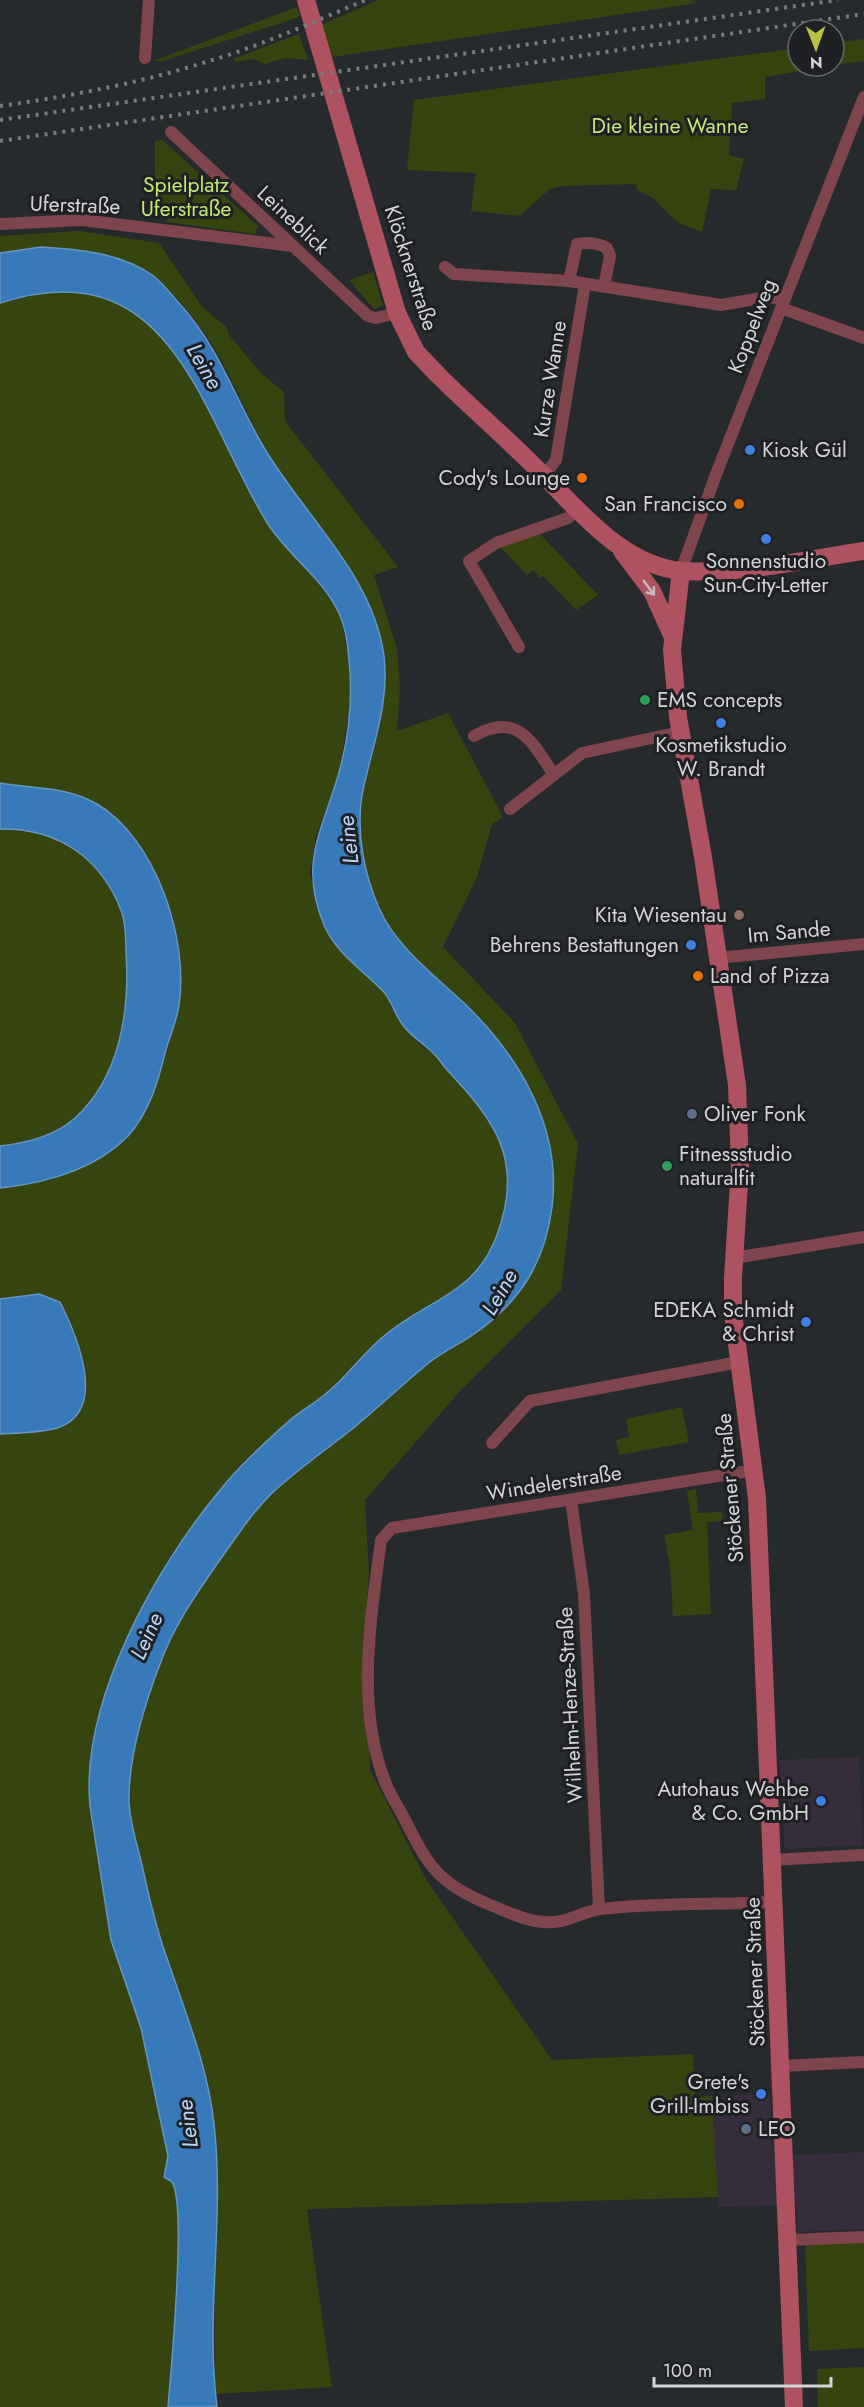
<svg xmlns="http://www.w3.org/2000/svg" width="864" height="2407" font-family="Jost,sans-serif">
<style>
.commercial{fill:#362d3c}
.green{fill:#364510}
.water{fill:#387ab9;stroke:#6695c1;stroke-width:1.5}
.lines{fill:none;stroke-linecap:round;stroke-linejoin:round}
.street{stroke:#7f454d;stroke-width:12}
.secondary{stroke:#ae5160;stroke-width:18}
.rail{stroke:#797b7d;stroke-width:4;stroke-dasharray:3 6;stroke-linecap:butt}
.oneway{stroke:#cbbabe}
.shop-dot{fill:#3f7fe0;stroke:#1e2023;stroke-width:2}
.food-dot{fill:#e8710a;stroke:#1e2023;stroke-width:2}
.leisure-dot{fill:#2e9e5b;stroke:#1e2023;stroke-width:2}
.education-dot{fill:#8d6e63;stroke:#1e2023;stroke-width:2}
.service-dot{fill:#5c6f8a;stroke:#1e2023;stroke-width:2}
.labels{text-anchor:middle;stroke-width:6;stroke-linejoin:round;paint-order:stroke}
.park-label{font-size:21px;fill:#c3e976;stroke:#1e2023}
.street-label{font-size:21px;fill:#d2d4d5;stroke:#1e2023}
.poi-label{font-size:21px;fill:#d2d4d5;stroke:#1e2023;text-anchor:end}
.water-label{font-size:22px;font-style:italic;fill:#b6d6f9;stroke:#1e2023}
</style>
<rect width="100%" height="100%" fill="#272a2c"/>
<g class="commercial">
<path d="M859,1757L863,1845L787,1849L784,1846L779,1760Z"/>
<path d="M770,2094L773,2156L864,2152V2229L798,2232L796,2205L718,2207L712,2096Z"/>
</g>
<g class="green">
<path d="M379,0H691L697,3L332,57L321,25Z"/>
<path d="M297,7L300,16L290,20L163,61H153Z"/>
<path d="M299,34L308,60L285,58L265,64L254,59L235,62L233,59Z"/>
<path d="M864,39V61L834,65V43Z"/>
<path d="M798,48V66H831L765,77V99L732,103L729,155L744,159L736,190L711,189L702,232L677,222L653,198L637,190L636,184L561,186L550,189L519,216L471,211L476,173L407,170L414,100Z"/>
<path d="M162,140L258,226L255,234L167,222L168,216L155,214V141Z"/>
<path d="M79,231L159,243L202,307L226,327L229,335L262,374L284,392L285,421L398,567L374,575L397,649L400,688L397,731L448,713L503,817L492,824L477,877L443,947L515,1023L578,1144L561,1290L461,1390L365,1500L369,1575L365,1629L370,1770L427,1881L552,2060L693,2054L695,2097L712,2096L718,2197L307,2209L332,2387L215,2394C215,2342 214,2290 215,2238C215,2194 219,2152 212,2108C204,2056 183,2009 167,1959C156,1926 148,1892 140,1858C135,1838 129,1815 129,1795C129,1753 145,1707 158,1668C173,1626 198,1592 223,1556C233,1542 241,1526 252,1513C277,1483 311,1461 341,1437C372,1414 400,1386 431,1362C444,1351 460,1344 474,1334C521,1301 546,1261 552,1205C562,1126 518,1052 460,1000C429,973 392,941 376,902C364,871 356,834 361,800C369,749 392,700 382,647C370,582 321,533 284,480C255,437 238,387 211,343C198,323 180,298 161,283C152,275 138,271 127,266C86,247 44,243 0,253V236Z"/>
<path d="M373,272L383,306L374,309L349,280Z"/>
<path d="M48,291H71L105,297L123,305L145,321L165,342L200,391L243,482L276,537L308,570L340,614L348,653L351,698L339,774L316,836L310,873L323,922L347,958L388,995L390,1006L418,1043L436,1055L477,1102L505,1151L508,1166L506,1206L490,1255L482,1268L462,1285L408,1320L366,1353L326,1394L287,1423L223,1486L172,1553L150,1592L108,1687L100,1714L91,1760L90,1806L111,1940L141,2028L168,2156L164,2177C166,2178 171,2181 172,2182C187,2204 171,2371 168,2407H0V1434L61,1427L39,1294L0,1299V1188L51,1179L71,1173L87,1165L129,1135L147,1109L154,1091L179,1006L180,980L174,918L152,869L7,784L0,783V303Z"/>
<path d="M540,534L598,595L576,610L543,576L540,578L533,570L527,575L500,547Z"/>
<path d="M0,829C59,828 101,858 122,913C126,925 126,941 126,953C130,1011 120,1077 75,1118C55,1136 27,1143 0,1146Z"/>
<path d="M682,1407L689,1442L619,1455L616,1440L629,1437L626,1419Z"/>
<path d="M696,1489L698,1513L722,1512L723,1521L707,1522L711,1614L673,1616L670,1566L664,1535L693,1530L687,1491Z"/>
<path d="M864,2241V2348L809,2351L805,2244Z"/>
<path d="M864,2367V2407H818L817,2369Z"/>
</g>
<g class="water">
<path d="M41,247C78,249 121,253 152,275C163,283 170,293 179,303C219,347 234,396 263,446C303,515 373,574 384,656C390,704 371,749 362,795C356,832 364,874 379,908C396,947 434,975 464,1003C520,1057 562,1128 552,1207C545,1263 520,1302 474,1334C460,1344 444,1351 430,1362C400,1386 373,1413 342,1437C318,1455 294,1473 272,1493C250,1515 235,1539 217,1564C195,1596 173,1627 160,1664C144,1706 128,1757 129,1802C130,1823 137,1844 142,1865C149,1898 157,1932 169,1964C187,2017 208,2068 214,2124C225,2218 205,2313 217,2407H168C171,2371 187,2204 172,2182C171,2181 166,2178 164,2177L168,2156L141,2028L111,1940L90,1806C80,1702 156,1566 221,1489C241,1464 267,1441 290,1420C302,1410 317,1402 329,1391C349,1374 364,1352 384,1336C428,1299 475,1295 497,1235C524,1162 497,1123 448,1071C443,1066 440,1060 436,1056C427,1046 416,1040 407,1030C394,1017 392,999 382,990C361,969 336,953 324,925C299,864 321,833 338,776C349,738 353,699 349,660C348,645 345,626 339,613C322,577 286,554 266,521C199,410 170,248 0,303V253Z"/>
<path d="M0,783C34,789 66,786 97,804C156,839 189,939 179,1005C177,1021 169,1038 165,1053C158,1082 149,1113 128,1136C95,1170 46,1183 0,1188V1146C27,1143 55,1136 75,1118C120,1077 130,1011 126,953C126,941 126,925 122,913C102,858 58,828 0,829Z"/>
<path d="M39,1294L60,1302C75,1332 109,1408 60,1427C43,1433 18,1433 0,1434V1299Z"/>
</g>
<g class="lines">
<g class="street">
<path d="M145,58L149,0"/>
<path d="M171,132L368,316L376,318L397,313"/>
<path d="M0,224L82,220L292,246"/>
<path d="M445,267L454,274L569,281L721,305L767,297L784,299"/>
<path d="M569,281L577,244C587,242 598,243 607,248L610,256L604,287"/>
<path d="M781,308L864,338"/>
<path d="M544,476L556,460L585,284"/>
<path d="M681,571L715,477L864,97"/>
<path d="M519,647L469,561L496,543L568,518L578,509"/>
<path d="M474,736C518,711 532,742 554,775"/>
<path d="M510,809L582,753L680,732"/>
<path d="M717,958L864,944"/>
<path d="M734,1258L864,1237"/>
<path d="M492,1443L530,1401L739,1362"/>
<path d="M755,1470L392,1528L381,1540C371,1617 355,1709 386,1784C391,1796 399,1808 405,1820C429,1867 438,1883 488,1904C506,1911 525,1921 544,1922C568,1924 580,1912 601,1909C658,1902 717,1905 774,1902"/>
<path d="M571,1500L584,1594L599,1909"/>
<path d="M772,1860L864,1855"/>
<path d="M781,2066L864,2062"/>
<path d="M788,2240L864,2237"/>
</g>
<g class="secondary">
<path d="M306,0L397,313L416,352L437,374C468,405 502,434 533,465C575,505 620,566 683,571C738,575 809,559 864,551"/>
<path d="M622,551L652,591L672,635"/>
<path d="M681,571L672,650L678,717L703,857L737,1085L740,1167L733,1278V1313L757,1498L794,2407"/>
</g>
<g class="rail">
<path d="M0,106C71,96 141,83 209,61C263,45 315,21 366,0"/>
<path d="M0,120L838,0"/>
<path d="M0,141L864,14"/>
</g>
</g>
<defs><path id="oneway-shaft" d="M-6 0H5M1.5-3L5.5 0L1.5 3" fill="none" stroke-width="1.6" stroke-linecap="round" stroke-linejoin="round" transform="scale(1.5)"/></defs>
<use class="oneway" href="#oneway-shaft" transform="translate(649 588) rotate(54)"/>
<g class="shop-dot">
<circle cx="750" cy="450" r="6"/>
<circle cx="766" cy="539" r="6"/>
<circle cx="721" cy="723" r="6"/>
<circle cx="691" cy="945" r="6"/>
<circle cx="806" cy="1322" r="6"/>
<circle cx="821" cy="1801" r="6"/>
<circle cx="761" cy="2094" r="6"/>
</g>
<g class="food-dot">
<circle cx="582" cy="478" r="6"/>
<circle cx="739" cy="504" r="6"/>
<circle cx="698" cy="976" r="6"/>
</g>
<g class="leisure-dot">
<circle cx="645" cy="700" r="6"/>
<circle cx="667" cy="1166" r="6"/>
</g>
<circle class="education-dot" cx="739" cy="915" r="6"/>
<g class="service-dot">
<circle cx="692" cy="1114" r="6"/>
<circle cx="746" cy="2129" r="6"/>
</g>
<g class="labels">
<g class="park-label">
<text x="670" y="133">Die kleine Wanne</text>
<text x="186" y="192">Spielplatz<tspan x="186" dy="24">Uferstraße</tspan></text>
</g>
<g class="street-label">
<text transform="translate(75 205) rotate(2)" y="7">Uferstraße</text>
<text transform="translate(293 220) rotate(43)" y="7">Leineblick</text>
<text transform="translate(411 268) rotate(72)" y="7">Klöcknerstraße</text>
<text transform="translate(752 326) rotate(-69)" y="7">Koppelweg</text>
<text transform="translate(550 379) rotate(-81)" y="7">Kurze Wanne</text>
<text transform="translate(789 932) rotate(-5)" y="7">Im Sande</text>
<text transform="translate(554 1483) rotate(-9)" y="7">Windelerstraße</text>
<text transform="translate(730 1488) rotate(-95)" y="7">Stöckener Straße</text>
<text transform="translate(570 1705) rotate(-93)" y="7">Wilhelm-Henze-Straße</text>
<text transform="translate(755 1972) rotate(-92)" y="7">Stöckener Straße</text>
</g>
<g class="poi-label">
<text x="762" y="457" text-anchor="start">Kiosk Gül</text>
<text x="570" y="485">Cody's Lounge</text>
<text x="727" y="511">San Francisco</text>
<text x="766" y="568" text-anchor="middle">Sonnenstudio<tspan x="766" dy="24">Sun-City-Letter</tspan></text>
<text x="657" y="707" text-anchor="start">EMS concepts</text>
<text x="721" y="752" text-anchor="middle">Kosmetikstudio<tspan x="721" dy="24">W. Brandt</tspan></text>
<text x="727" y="922">Kita Wiesentau</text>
<text x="679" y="952">Behrens Bestattungen</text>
<text x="710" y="983" text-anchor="start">Land of Pizza</text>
<text x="704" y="1121" text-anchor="start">Oliver Fonk</text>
<text x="679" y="1161" text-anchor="start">Fitnessstudio<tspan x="679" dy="24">naturalfit</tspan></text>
<text x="794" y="1317">EDEKA Schmidt<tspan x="794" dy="24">&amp; Christ</tspan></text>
<text x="809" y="1796">Autohaus Wehbe<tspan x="809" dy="24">&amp; Co. GmbH</tspan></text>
<text x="749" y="2089">Grete's<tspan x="749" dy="24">Grill-Imbiss</tspan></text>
<text x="758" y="2136" text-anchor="start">LEO</text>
</g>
<g class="water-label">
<text transform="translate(205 366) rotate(60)" y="8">Leine</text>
<text transform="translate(348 840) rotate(-96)" y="8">Leine</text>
<text transform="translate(499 1292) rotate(-60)" y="8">Leine</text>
<text transform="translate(146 1636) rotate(-66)" y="8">Leine</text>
<text transform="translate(187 2124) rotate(-97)" y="8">Leine</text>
</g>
</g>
<g transform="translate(816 48) rotate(179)"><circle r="28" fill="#1e2023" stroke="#66686a" stroke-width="1.5"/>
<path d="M0-4.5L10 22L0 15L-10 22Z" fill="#bbc044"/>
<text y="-9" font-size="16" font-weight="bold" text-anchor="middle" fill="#d2d4d5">N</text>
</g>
<path d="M654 2377v9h177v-9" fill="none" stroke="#d2d4d5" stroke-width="3"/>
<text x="663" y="2377" font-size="18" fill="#d2d4d5" stroke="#1e2023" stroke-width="4.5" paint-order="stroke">100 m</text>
</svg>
